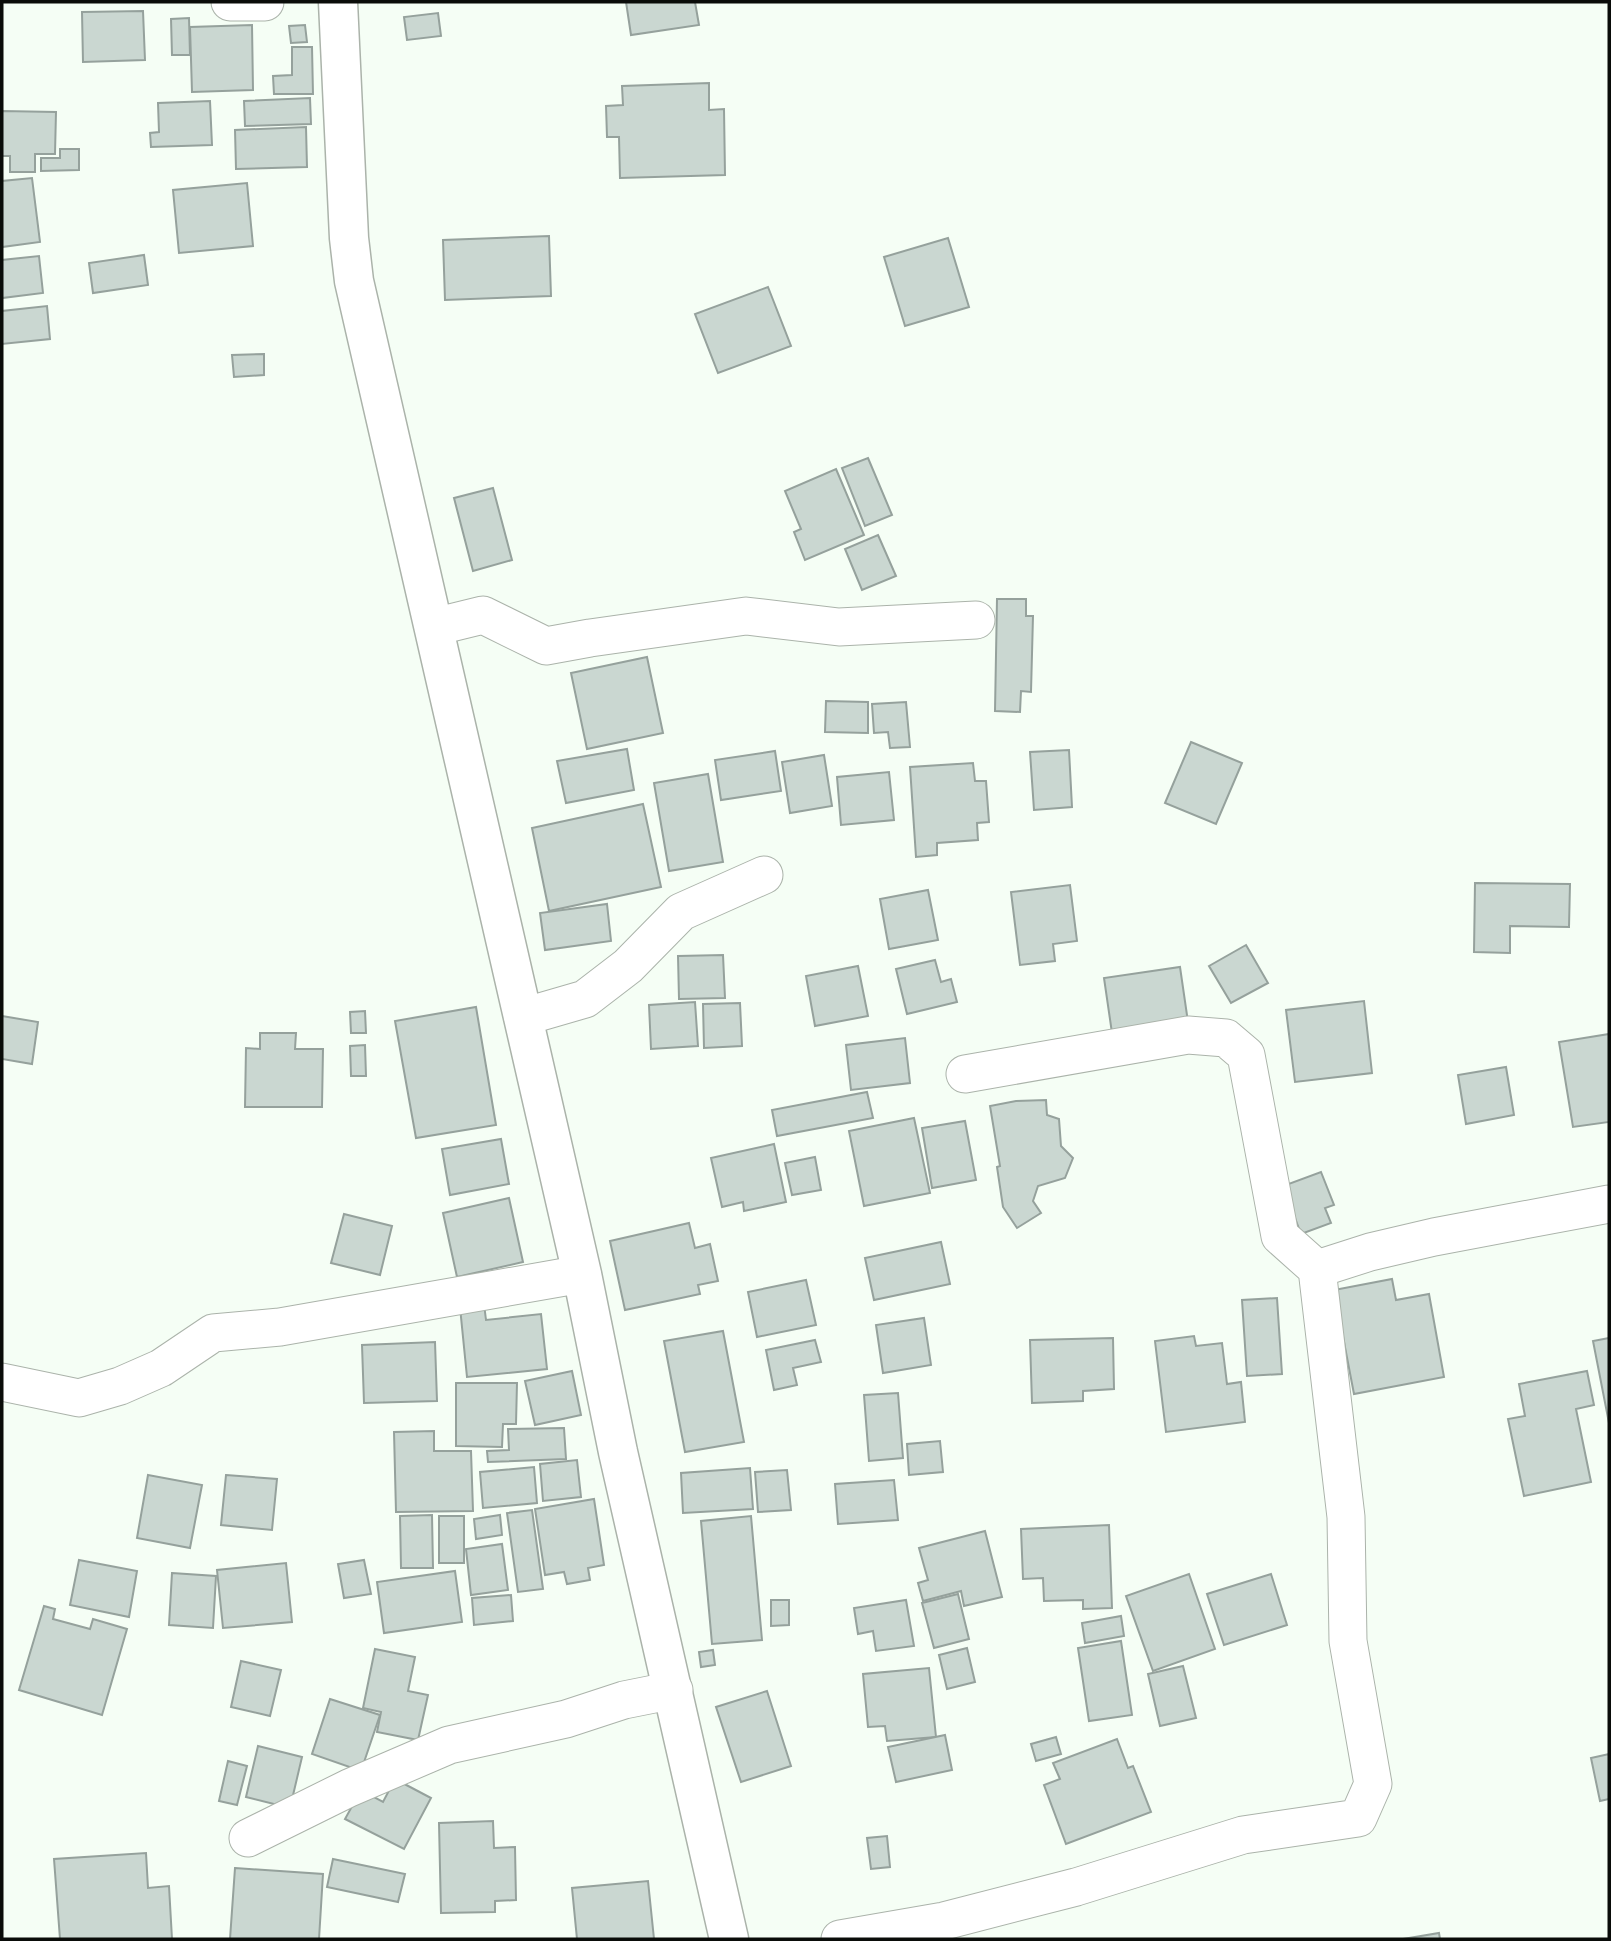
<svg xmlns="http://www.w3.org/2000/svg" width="1611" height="1941" font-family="'Fira Sans',sans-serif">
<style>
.building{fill:#cad7d1;stroke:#95a19c;stroke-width:2}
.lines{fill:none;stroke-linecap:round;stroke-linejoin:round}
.street-casing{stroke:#abb3aa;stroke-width:39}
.secondary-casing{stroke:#abb3aa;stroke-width:41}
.street{stroke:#fff;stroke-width:37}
.secondary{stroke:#fff;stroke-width:38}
</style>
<rect width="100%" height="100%" fill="#f5fef5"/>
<g class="building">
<path d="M626,2H695L699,25L631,35Z"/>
<path d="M143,11L145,60L83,62L82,12Z"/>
<path d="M438,13L441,36L407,40L404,17Z"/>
<path d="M189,18L190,55H172L171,19Z"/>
<path d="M252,25L253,90L192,92L190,27Z"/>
<path d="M305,25L307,42L291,43L289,26Z"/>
<path d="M292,47H312L313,94H274L273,76L292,75Z"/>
<path d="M709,83V110L724,109L725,175L620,178L619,137H607L606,106L623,105L622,86Z"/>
<path d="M310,98L311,124L245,126L244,101Z"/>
<path d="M210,101L212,145L151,147L150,133L159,132L158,103Z"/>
<path d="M2,111L56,112L55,154H35V172H10V156H2Z"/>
<path d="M306,127L307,167L236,169L235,130Z"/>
<path d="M60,149H79V170L41,171V158H60Z"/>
<path d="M32,178L40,242L2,247V181Z"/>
<path d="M247,183L253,246L179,253L173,190Z"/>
<path d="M549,236L551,296L445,300L443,240Z"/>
<path d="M948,238L969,307L905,326L884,257Z"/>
<path d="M144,255L148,285L93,293L89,263Z"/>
<path d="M39,256L43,293L2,298V260Z"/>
<path d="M768,287L791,346L718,373L695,314Z"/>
<path d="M47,306L50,339L2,344V311Z"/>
<path d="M264,354V375L234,377L232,355Z"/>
<path d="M868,458L892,515L865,526L842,468Z"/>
<path d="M836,469L864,535L805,560L794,532L801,529L785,491Z"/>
<path d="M493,488L512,560L473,571L454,498Z"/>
<path d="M878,535L896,576L862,590L845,549Z"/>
<path d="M997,599H1026V616H1033L1031,692L1021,691L1020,712L995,711Z"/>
<path d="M647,657L663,733L587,749L571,673Z"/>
<path d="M826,701L868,702V733L825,732Z"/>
<path d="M906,702L910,747L890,748L888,732L874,733L872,704Z"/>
<path d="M1191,742L1242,763L1216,824L1165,803Z"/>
<path d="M627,749L634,790L566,803L557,761Z"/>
<path d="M1069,750L1072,807L1034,810L1030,752Z"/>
<path d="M775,751L781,791L721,800L715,760Z"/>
<path d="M824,755L832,806L790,813L782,762Z"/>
<path d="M973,763L975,781H986L989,822L977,823L978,840L937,843V855L916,857L910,767Z"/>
<path d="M889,772L894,820L841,825L837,777Z"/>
<path d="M708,774L723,862L669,871L654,783Z"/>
<path d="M643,804L661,887L549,911L532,828Z"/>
<path d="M1475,883L1570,884L1569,927L1510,926V953L1474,952Z"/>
<path d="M1070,885L1077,941L1053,944L1055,961L1020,965L1011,892Z"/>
<path d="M928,890L938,940L889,949L880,899Z"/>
<path d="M607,904L611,941L545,950L540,913Z"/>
<path d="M1246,945L1268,983L1231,1003L1209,966Z"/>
<path d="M723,955L725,998L679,999L678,956Z"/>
<path d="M935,960L941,982L951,979L957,1002L907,1014L896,969Z"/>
<path d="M858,966L868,1016L815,1026L806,976Z"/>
<path d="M1180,967L1188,1022L1112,1033L1104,978Z"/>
<path d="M1364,1001L1372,1073L1295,1082L1286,1010Z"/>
<path d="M695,1002L698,1046L651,1049L649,1005Z"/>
<path d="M740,1003L742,1046L704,1048L703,1004Z"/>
<path d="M476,1007L496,1125L416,1138L395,1021Z"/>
<path d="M365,1011L366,1033H351L350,1012Z"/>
<path d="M2,1016L38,1022L32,1064L2,1059Z"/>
<path d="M260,1033H296L295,1049H323L322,1107H245L246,1048L260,1049Z"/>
<path d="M1609,1034V1122L1573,1127L1559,1042Z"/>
<path d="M905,1038L910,1083L851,1090L846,1045Z"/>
<path d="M365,1045L366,1076H351L350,1046Z"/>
<path d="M1506,1067L1514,1115L1466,1124L1458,1075Z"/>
<path d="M867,1092L873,1118L777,1136L772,1110Z"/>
<path d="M1046,1100L1047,1115L1059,1119L1061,1146L1073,1158L1065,1178L1038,1186L1033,1201L1041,1213L1017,1228L1003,1207L997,1167L1000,1166L990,1106L1016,1101Z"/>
<path d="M914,1118L930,1193L864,1206L849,1131Z"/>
<path d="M965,1121L976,1180L932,1188L922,1128Z"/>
<path d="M501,1139L509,1184L450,1195L442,1149Z"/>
<path d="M774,1144L786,1202L744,1211L743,1202L722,1207L711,1158Z"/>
<path d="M815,1157L821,1190L792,1195L785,1163Z"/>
<path d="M1321,1172L1334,1205L1325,1208L1331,1223L1301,1234L1283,1186Z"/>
<path d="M509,1198L523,1262L457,1277L443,1213Z"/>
<path d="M344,1214L392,1226L380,1275L331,1263Z"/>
<path d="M689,1223L695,1248L710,1244L718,1281L698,1285L700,1294L625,1310L610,1241Z"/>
<path d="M941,1242L950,1284L874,1300L865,1258Z"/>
<path d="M1392,1279L1396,1300L1429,1294L1444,1377L1354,1394L1334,1290Z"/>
<path d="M806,1280L816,1325L757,1337L748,1292Z"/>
<path d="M1277,1298L1282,1374L1247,1376L1242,1300Z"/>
<path d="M484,1304L486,1320L541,1314L547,1369L467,1377L460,1307Z"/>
<path d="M924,1318L931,1365L883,1373L876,1325Z"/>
<path d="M723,1331L744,1442L685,1452L664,1341Z"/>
<path d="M1194,1336L1196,1346L1222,1343L1227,1384L1241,1382L1245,1422L1166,1432L1155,1341Z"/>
<path d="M1113,1338L1114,1389L1083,1391V1401L1032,1403L1030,1340Z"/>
<path d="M1609,1338V1423L1593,1341Z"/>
<path d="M815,1340L821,1362L793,1368L797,1385L774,1390L766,1350Z"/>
<path d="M435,1342L437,1401L364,1403L362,1345Z"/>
<path d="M572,1371L581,1415L535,1425L525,1381Z"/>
<path d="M1587,1371L1594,1405L1576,1409L1591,1482L1524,1496L1508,1419L1525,1416L1519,1384Z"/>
<path d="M456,1383H517L516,1424H503L502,1447L456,1446Z"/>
<path d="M898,1393L903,1458L869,1461L864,1395Z"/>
<path d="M564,1428L566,1459L488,1462L487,1451L509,1450L508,1429Z"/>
<path d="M434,1431V1451H471L473,1511L396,1512L394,1432Z"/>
<path d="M940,1441L943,1472L909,1475L907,1444Z"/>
<path d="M577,1460L581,1497L543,1501L540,1464Z"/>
<path d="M534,1467L537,1503L483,1508L480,1472Z"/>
<path d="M750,1468L753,1509L683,1513L681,1473Z"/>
<path d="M787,1470L791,1510L758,1512L755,1472Z"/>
<path d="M148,1475L202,1485L190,1548L137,1538Z"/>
<path d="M226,1475L277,1479L272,1530L221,1525Z"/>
<path d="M894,1480L898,1520L838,1524L835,1484Z"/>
<path d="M594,1499L604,1565L588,1568L590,1580L567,1584L564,1572L545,1575L535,1509Z"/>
<path d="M532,1510L543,1589L518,1592L507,1513Z"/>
<path d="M432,1515L433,1568H401L400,1516Z"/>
<path d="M500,1515L502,1535L476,1539L474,1519Z"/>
<rect x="439" y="1516" width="25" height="47"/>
<path d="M751,1516L762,1640L712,1644L701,1521Z"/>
<path d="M1109,1525L1112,1608L1083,1609V1600L1044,1601L1043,1578L1023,1579L1021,1529Z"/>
<path d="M985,1531L1002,1597L964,1606L961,1591L923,1601L918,1583L928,1580L919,1548Z"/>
<path d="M502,1544L508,1590L471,1595L466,1549Z"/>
<path d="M79,1560L137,1571L129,1617L70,1605Z"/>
<path d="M364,1560L371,1594L344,1598L338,1564Z"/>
<path d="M286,1563L292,1622L223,1628L217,1570Z"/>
<path d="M455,1571L462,1622L384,1633L377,1582Z"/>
<path d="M172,1573L216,1576L213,1628L169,1625Z"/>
<path d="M1189,1574L1215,1649L1153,1671L1126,1596Z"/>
<path d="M1271,1574L1287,1625L1224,1645L1207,1594Z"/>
<path d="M958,1594L969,1639L934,1648L922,1603Z"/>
<path d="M511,1595L513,1621L474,1625L472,1598Z"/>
<path d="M771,1600H789V1625L771,1626Z"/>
<path d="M906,1600L914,1646L876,1651L873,1631L858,1634L854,1608Z"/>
<path d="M44,1606L55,1609L53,1619L90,1629L93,1619L127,1629L102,1715L19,1690Z"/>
<path d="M1121,1616L1124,1636L1085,1643L1082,1623Z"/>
<path d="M1121,1641L1132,1715L1089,1721L1078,1648Z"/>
<path d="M967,1648L975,1682L947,1689L939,1655Z"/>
<path d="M375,1649L415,1657L408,1691L428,1695L418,1740L377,1732L381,1712L363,1708Z"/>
<path d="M713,1650L715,1665L701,1667L699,1652Z"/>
<path d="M241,1661L281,1670L270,1716L231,1707Z"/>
<path d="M1183,1666L1196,1718L1160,1726L1148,1674Z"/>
<path d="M929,1668L936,1737L887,1741L885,1726L868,1727L863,1674Z"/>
<path d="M767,1691L791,1766L741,1782L716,1707Z"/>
<path d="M330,1699L380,1715L361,1771L312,1754Z"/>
<path d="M945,1735L952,1770L896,1782L888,1747Z"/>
<path d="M1056,1737L1061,1754L1036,1761L1031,1744Z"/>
<path d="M1117,1739L1128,1768L1133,1766L1151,1812L1066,1844L1044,1785L1060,1779L1053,1763Z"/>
<path d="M258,1746L302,1757L290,1808L246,1797Z"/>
<path d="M1609,1754V1799L1600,1801L1591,1758Z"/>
<path d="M228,1761L247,1766L237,1805L219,1801Z"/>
<path d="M395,1779L431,1798L404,1849L345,1819L361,1790L383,1802Z"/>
<path d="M493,1821L494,1848L515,1847L516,1900L495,1901V1912L441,1913L439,1823Z"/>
<path d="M887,1836L890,1867L871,1869L867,1838Z"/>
<path d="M146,1853L148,1888L169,1886L172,1939H60L54,1859Z"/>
<path d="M333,1859L405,1874L398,1902L327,1887Z"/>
<path d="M235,1868L323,1874L319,1939H230Z"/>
<path d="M648,1881L654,1939H577L572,1888Z"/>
<path d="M1439,1933L1440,1939H1403Z"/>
</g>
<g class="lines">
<g class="street-casing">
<g id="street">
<path d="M230,2H265"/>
<path d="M434,627L483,615L546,646L590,638L746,616L839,627L976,620"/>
<path d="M523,1017L585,999L628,966L681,912L764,875"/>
<path d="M1317,1269L1370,1252L1434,1237L1609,1204"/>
<path d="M2,1382L79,1398L120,1386L161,1368L213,1333L280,1327L582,1274"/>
<path d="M248,1838L349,1788L449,1745L566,1719L624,1700L674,1690"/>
<path d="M840,1939L944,1921L1076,1887L1243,1835L1358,1818L1373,1784L1348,1641L1346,1517L1317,1269L1280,1236L1246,1055L1226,1038L1188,1035L965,1074"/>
</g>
</g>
<g class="secondary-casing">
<path id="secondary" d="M338,2L349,238L354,281L582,1274L618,1452L729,1939"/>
</g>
<use href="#street" class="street"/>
<use href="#secondary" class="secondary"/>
</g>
<rect width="1611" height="1941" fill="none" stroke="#0a0c09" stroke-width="7"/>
</svg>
